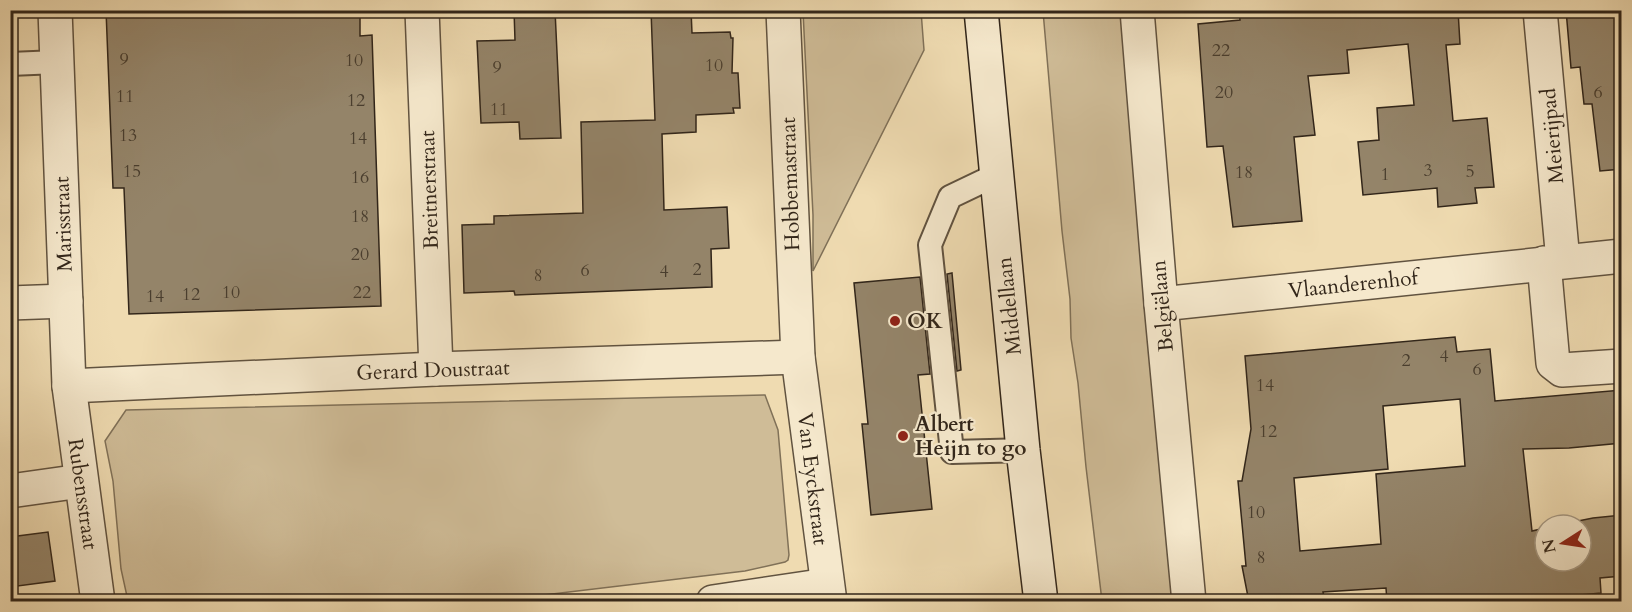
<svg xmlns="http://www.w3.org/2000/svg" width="1632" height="612" font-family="Cardo,serif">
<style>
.green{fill:#cfbc97;stroke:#807158;stroke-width:1.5}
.building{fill:#948469;stroke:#32261a;stroke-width:1.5;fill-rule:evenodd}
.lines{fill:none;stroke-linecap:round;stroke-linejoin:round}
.service-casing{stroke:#615340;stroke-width:26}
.minor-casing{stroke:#615340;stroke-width:36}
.secondary-casing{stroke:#32261a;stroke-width:36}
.service{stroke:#f5e8cc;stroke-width:22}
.minor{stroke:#f5e8cc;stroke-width:33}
.secondary{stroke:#f5e8cc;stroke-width:33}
.poi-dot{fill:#8f2418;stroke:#f5e8cc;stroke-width:2}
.labels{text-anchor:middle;stroke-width:4.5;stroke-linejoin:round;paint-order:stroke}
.number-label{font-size:18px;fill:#4a3e2e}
.street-label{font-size:21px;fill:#32261a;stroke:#f5e8cc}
.poi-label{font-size:21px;font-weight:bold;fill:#32261a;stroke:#f5e8cc;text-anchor:start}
</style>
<rect width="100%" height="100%" fill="#efdbb1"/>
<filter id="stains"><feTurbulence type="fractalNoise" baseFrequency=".00333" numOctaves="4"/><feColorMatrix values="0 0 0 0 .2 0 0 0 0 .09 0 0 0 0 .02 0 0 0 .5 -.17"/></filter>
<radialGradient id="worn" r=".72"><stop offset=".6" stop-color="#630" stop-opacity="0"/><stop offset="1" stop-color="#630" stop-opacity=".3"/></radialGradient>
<g class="green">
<path d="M803,11H921L924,50L813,271V215Z"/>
<path d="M1043,11H1122L1174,601H1102L1086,467L1078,383L1071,338L1070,299L1062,231Z"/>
<path d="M765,395L778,430L789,555L788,560L785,562L745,571L485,602L128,601L121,569L113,481L105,441L126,410Z"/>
</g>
<g class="building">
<path d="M106,10H360V36L372,35L381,306L129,314L124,188H113Z"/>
<path d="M514,10H555L561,138L520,139L519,122L481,123L477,41L515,40Z"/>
<path d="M651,10H691L692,33L730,32L731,38H733L732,73H738L740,108H733L734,113L696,115V132L662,134L664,210L727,207L729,248L711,249L712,287L515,295L514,291L464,293L462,225L494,224V216L583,213L581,122L655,120Z"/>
<path d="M1239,10H1458L1460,44L1446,45L1453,121L1487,118L1494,187L1475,188L1477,203L1438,207L1437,188L1363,195L1358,142L1379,140L1377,108L1414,105L1408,44L1347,50L1349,73L1308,76L1315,135L1294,137L1302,221L1233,227L1223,146L1207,147L1198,24L1240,20Z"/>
<path d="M1566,10H1622V169L1600,171L1592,104H1584L1580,67L1571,68Z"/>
<path d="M952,273L961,370L957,371L947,274Z"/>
<path d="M920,277L930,374L918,375L932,509L871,515L862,424H868L854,283Z"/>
<path d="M1455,337L1457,352L1490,349L1495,401L1622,390V443L1569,448L1523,449L1532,531L1545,528V561H1581V525H1558L1593,518L1622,515V576L1600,578L1601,593L1509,602H1387L1386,588L1323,592L1324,597L1304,599V602H1249L1242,566H1246L1238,481H1242L1251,429L1245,356ZM1460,399L1465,466L1376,474L1381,544L1300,551L1294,478L1388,469L1383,406Z"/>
<path d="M48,532L55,581L10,587V537Z"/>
</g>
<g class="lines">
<g class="service-casing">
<g id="service">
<path d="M10,64L57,62"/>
<path d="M996,175L950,197L930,245L952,452L1023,450"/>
</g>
</g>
<g class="minor-casing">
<g id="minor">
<path d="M55,10L69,386L98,602"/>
<path d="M422,10L436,369"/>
<path d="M783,10L798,357L830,602"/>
<path d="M1137,10L1161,304L1189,602"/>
<path d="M1540,10L1563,261"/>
<path d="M1544,263L1553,363L1562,370L1622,366"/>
<path d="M10,303L66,301"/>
<path d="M1161,304L1622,256"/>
<path d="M69,386L436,369L798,357"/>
<path d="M10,491L81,481"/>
<path d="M713,602L827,585"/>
</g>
</g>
<g class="secondary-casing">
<path id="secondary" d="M981,10L1023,450L1041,602"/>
</g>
<use href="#service" class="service"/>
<use href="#minor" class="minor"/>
<use href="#secondary" class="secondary"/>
</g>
<g class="poi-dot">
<circle cx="895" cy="321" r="6"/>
<circle cx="903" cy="436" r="6"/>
</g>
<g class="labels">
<g class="number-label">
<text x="1221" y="56">22</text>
<text x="124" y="65">9</text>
<text x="354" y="66">10</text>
<text x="714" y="71">10</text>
<text x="497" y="73">9</text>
<text x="1224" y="98">20</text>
<text x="1598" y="98">6</text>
<text x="125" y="102">11</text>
<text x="356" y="106">12</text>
<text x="499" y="115">11</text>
<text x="128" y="141">13</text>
<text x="358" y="144">14</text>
<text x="1428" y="176">3</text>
<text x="132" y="177">15</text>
<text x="1470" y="177">5</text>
<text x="1244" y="178">18</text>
<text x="1385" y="180">1</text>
<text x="360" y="183">16</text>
<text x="360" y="222">18</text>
<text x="360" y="260">20</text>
<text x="697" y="275">2</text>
<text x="585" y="276">6</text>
<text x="664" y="277">4</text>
<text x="538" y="281">8</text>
<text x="231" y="298">10</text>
<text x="362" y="298">22</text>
<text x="191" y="300">12</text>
<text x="155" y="302">14</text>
<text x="1444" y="362">4</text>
<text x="1406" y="366">2</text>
<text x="1477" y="375">6</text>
<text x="1265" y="391">14</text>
<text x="1268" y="437">12</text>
<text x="1256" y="518">10</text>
<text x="1261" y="563">8</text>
</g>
<g class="street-label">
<text transform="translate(1552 136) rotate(-95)" y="7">Meierijpad</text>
<text transform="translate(790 184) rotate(-92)" y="7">Hobbemastraat</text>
<text transform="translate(429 190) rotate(-92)" y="7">Breitnerstraat</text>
<text transform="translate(63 224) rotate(-92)" y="7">Marisstraat</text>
<text transform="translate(1353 284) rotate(-6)" y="7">Vlaanderenhof</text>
<text transform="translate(1009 306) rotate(-96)" y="7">Middellaan</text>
<text transform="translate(1162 306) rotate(-95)" y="7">Belgiëlaan</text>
<text transform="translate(433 370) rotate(-2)" y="7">Gerard Doustraat</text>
<text transform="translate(813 479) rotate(83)" y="7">Van Eyckstraat</text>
<text transform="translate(83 494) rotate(82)" y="7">Rubensstraat</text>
</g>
<g class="poi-label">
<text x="907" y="328">OK</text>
<text x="915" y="431">Albert<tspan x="915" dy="24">Heijn to go</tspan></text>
</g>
</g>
<rect width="1632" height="612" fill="none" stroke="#efdbb1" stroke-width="36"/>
<rect x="12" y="12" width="1608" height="588" fill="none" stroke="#32261a" stroke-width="3"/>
<rect x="18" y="18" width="1596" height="576" fill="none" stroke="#32261a" stroke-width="1.5"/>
<g transform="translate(1563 543) rotate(258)"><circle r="28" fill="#f5e8cc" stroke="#a79a85" stroke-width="1.5"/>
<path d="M0-4.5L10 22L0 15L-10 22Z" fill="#8f2418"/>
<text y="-9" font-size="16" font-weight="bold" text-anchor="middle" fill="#32261a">N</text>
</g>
<rect width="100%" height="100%" filter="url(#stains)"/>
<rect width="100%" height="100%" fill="url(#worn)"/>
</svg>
